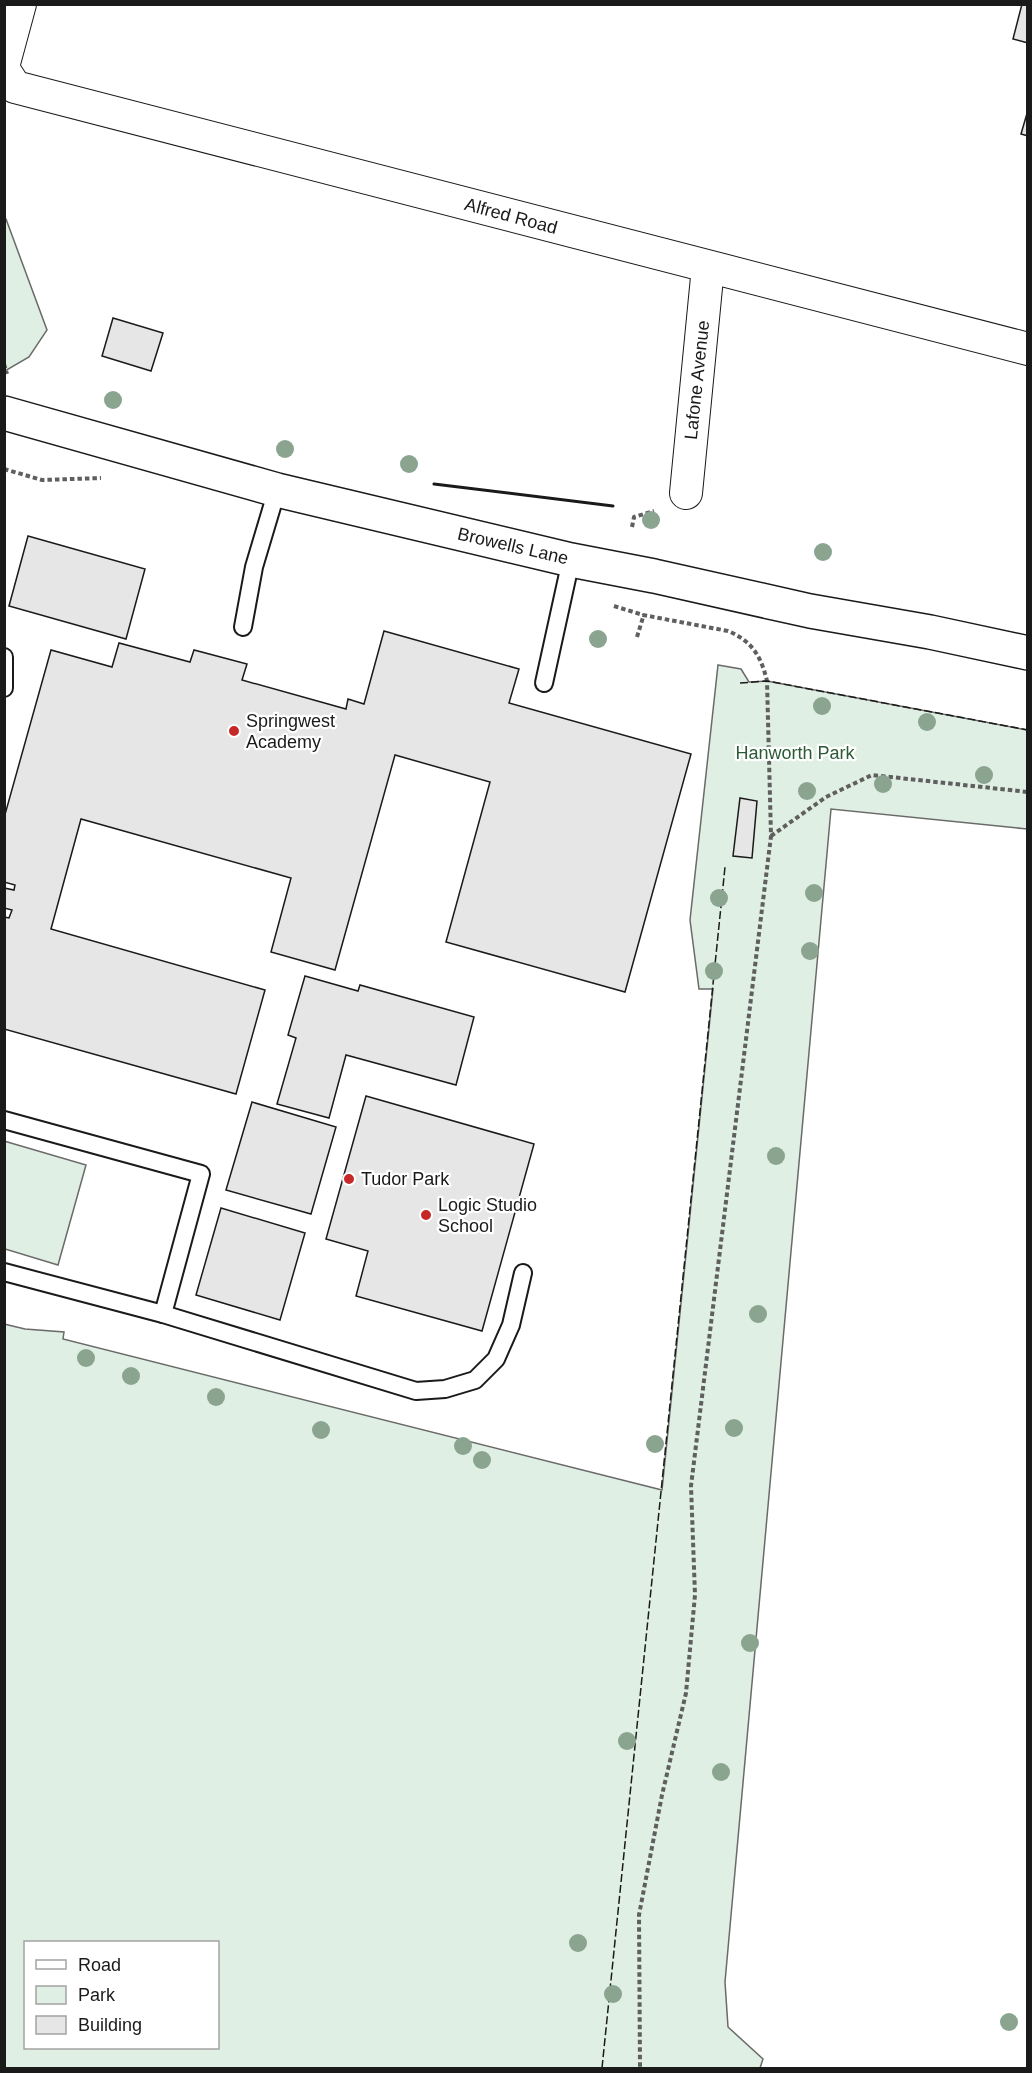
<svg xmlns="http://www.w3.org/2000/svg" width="1032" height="2073" font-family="Helvetica,sans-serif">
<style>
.green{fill:#e0efe3;stroke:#6a6a6a;stroke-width:1.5;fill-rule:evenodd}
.building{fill:#e6e6e6;stroke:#1a1a1a;stroke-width:1.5}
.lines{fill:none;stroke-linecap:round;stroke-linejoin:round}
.service-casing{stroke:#1a1a1a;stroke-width:20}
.minor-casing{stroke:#1a1a1a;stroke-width:34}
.tertiary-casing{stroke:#1a1a1a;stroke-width:36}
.path{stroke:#5f5f5f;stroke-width:4;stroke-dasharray:4.5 3;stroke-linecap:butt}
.service{stroke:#fff;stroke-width:16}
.minor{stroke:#fff;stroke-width:32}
.tertiary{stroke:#fff;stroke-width:33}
.fence{stroke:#1a1a1a;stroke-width:1.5;stroke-dasharray:8 3;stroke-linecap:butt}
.wall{stroke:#1a1a1a;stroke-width:3}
.tree{fill:#8aa48f}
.poi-dot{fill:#c62828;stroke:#fff;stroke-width:2}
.labels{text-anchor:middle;stroke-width:4.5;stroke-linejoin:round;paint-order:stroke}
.street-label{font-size:18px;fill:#1a1a1a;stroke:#fff}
.poi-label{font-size:18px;fill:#1a1a1a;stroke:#fff;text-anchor:start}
.park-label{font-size:18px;fill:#2b5a34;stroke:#fff}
</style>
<rect width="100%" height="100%" fill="#fff"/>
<g class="green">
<path d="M4,219H6L47,330L29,357L5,371Z"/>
<path d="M718,665L741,669L749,682L767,681L1027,730V829L831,809L725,1982L728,2027L763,2059L760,2068H5L4,1324L25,1329L64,1332L63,1339L662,1490L713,989H699L690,920ZM26,1942H218V2048H26Z"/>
<path d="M4,1141L86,1165L58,1265L5,1249Z"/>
</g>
<g class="building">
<path d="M1022,4H1028V43L1013,39Z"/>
<path d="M1028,110V136L1021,134Z"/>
<path d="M113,318L163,333L151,371L102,356Z"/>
<path d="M28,536L145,569L126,639L9,606Z"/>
<path d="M384,631L519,669L509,703L691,754L625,992L446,942L490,782L395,755L335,970L271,952L291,878L81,819L51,929L265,990L236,1094L4,1029V917L9,918L12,910L4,908V888L14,890L15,885L4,882V818L51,650L112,667L119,643L190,662L194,650L247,664L242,680L346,709L348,699L364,704Z"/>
<path d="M740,798L757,801L752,858L733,856Z"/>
<path d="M305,976L358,991L360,985L474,1017L456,1085L346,1055L329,1118L277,1104L296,1038L288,1035Z"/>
<path d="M366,1096L534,1144L482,1331L356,1296L368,1251L326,1239Z"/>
<path d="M252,1102L336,1127L311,1214L226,1190Z"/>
<path d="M221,1208L305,1233L280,1320L196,1295Z"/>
</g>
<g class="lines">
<g class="service-casing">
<g id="service">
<path d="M243,627L254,567L277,490"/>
<path d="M4,657V688"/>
<path d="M544,683L571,560"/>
<path d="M4,1120L201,1174L163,1314"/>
<path d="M4,1272L163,1314L416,1391L445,1389L475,1380L496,1359L511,1325L523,1273"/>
</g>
</g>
<g class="minor-casing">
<g id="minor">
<path d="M4,63L20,4"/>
<path d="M4,70L15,87L1028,349"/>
<path d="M686,493L708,267"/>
</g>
</g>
<g class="tertiary-casing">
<path id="tertiary" d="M4,413L277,490L571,560L654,576L810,611L930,632L1028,653"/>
</g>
<g class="path">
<path d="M4,364L7,374"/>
<path d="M4,469L42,480L101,478"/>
<path d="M632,527L634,517L654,511"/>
<path d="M614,606L643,615L728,631C752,641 761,656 767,681L771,836L691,1486L695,1595L686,1693L662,1795L639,1915L640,2068"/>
<path d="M637,637L644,614"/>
<path d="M771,836L826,797L872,775L1028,792"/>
</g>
<use href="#service" class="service"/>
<use href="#minor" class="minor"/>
<use href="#tertiary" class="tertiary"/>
<g class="fence">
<path d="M740,683L767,681L1028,730"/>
<path d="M602,2068L725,867"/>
</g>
<path class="wall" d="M434,484L613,506"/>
</g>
<g class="tree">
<circle cx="113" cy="400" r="9"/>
<circle cx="285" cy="449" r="9"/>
<circle cx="409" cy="464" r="9"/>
<circle cx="651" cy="520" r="9"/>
<circle cx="823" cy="552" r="9"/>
<circle cx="598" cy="639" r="9"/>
<circle cx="822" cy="706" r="9"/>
<circle cx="927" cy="722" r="9"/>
<circle cx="984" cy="775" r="9"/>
<circle cx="883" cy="784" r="9"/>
<circle cx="807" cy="791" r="9"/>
<circle cx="814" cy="893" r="9"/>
<circle cx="719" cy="898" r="9"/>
<circle cx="810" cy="951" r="9"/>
<circle cx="714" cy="971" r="9"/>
<circle cx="776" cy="1156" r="9"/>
<circle cx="758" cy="1314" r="9"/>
<circle cx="86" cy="1358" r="9"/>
<circle cx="131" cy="1376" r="9"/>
<circle cx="216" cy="1397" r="9"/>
<circle cx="734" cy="1428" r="9"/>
<circle cx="321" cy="1430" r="9"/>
<circle cx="655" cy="1444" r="9"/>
<circle cx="463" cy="1446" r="9"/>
<circle cx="482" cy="1460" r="9"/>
<circle cx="750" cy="1643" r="9"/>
<circle cx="627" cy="1741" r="9"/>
<circle cx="721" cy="1772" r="9"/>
<circle cx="578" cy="1943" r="9"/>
<circle cx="613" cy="1994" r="9"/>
<circle cx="1009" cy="2022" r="9"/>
</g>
<g class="poi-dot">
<circle cx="234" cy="731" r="6"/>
<circle cx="349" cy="1179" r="6"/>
<circle cx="426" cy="1215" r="6"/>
</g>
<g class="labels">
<g class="street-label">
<text transform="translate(511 216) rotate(15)" y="6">Alfred Road</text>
<text transform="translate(697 380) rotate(-84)" y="6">Lafone Avenue</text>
<text transform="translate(513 546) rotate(13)" y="6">Browells Lane</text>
</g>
<g class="poi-label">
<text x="246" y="727">Springwest<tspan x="246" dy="21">Academy</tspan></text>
<text x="361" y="1185">Tudor Park</text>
<text x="438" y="1211">Logic Studio<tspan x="438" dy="21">School</tspan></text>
</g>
<g class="park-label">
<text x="795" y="759">Hanworth Park</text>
</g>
</g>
<rect width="1032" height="2073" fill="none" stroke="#1a1a1a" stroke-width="12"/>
<rect x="24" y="1941" width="195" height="108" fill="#ffffff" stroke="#a3a3a3" stroke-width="1.5"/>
<rect x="36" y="1960" width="30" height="9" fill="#ffffff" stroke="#a3a3a3" stroke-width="1.5"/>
<text x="78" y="1971" font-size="18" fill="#1a1a1a">Road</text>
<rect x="36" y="1986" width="30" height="18" fill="#e0efe3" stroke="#a3a3a3" stroke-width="1.5"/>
<text x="78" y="2001" font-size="18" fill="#1a1a1a">Park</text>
<rect x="36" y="2016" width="30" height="18" fill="#e6e6e6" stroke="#a3a3a3" stroke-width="1.5"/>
<text x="78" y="2031" font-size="18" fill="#1a1a1a">Building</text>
</svg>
